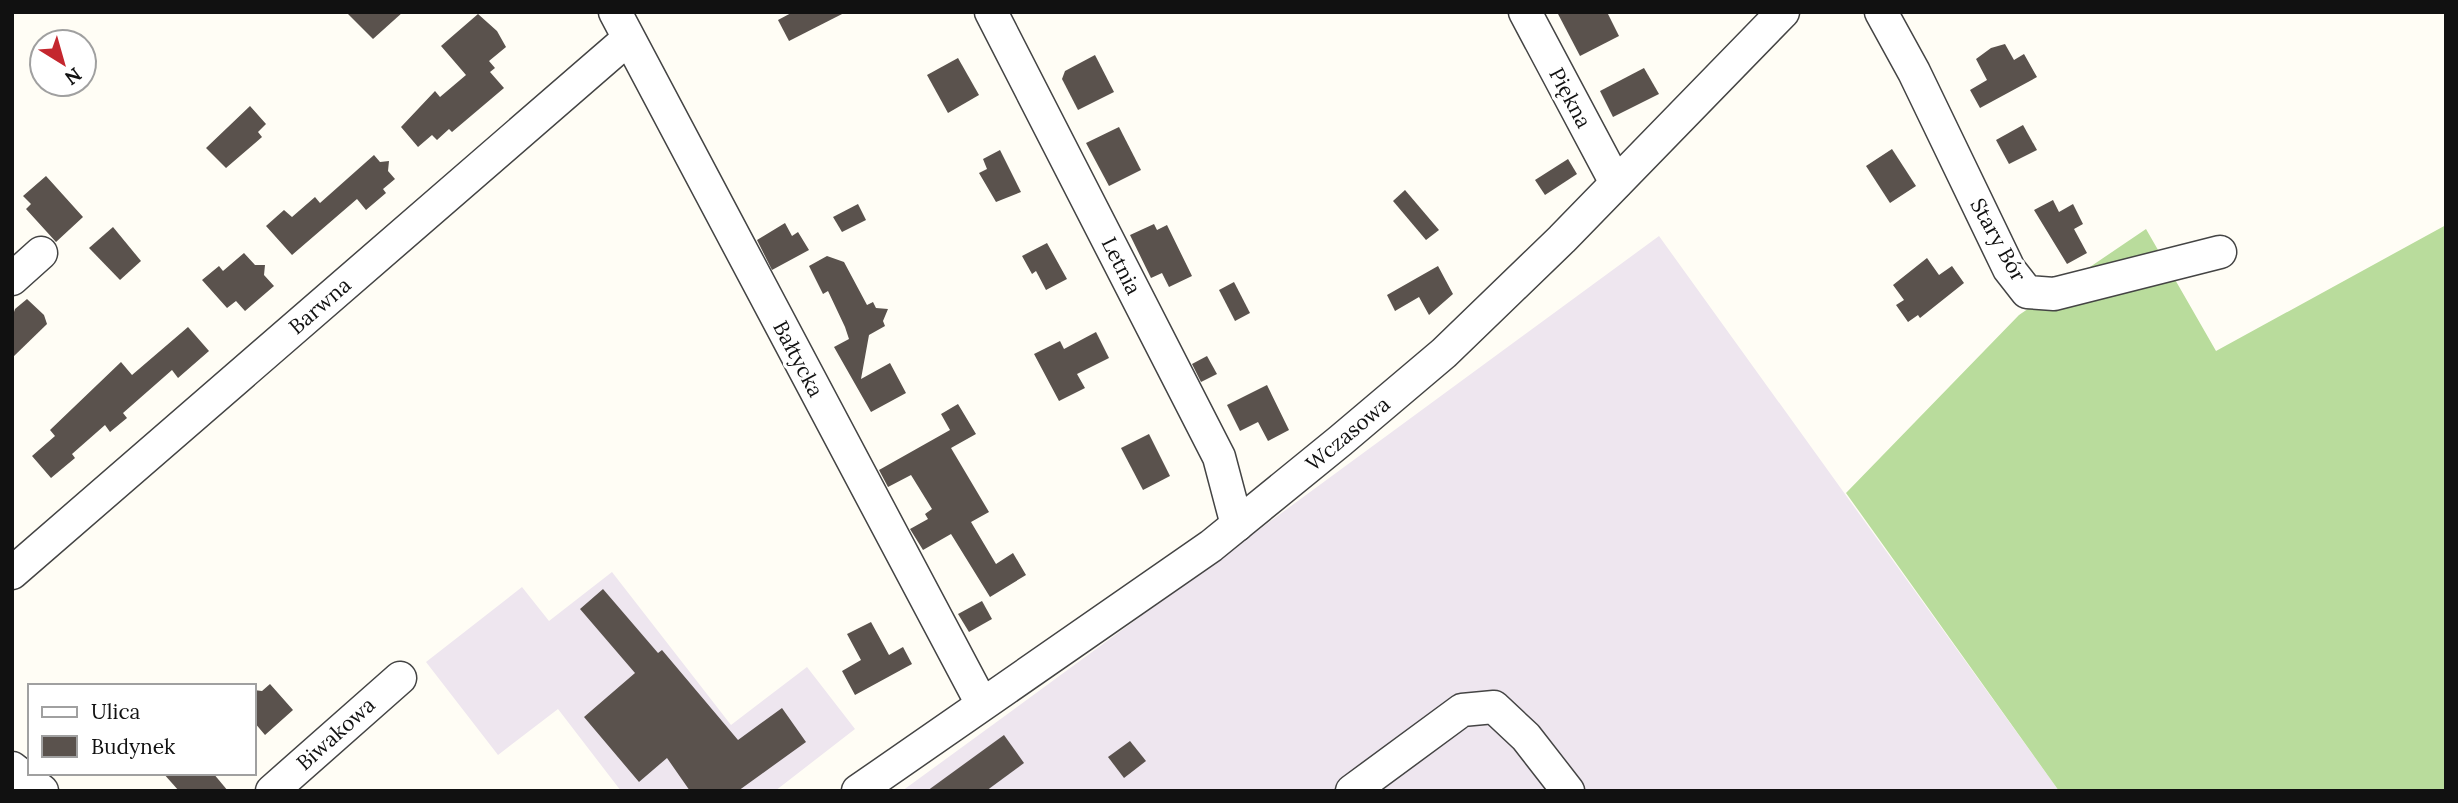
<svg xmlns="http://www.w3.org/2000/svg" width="2458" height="803" font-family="Lora,serif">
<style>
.industrial{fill:#eee6ef}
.forest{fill:#b9dc9c}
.building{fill:#5a524d}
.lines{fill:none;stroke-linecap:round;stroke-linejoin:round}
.minor-casing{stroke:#444;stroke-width:35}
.minor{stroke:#fff;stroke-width:32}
.labels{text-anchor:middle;stroke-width:7;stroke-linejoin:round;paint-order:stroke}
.street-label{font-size:21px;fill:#111;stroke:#fff}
</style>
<rect width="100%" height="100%" fill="#fffdf5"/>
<g class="industrial">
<path d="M1659,236L2059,791H902L1013,710Z"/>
<path d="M612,572L731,725L807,667L855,729L775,791H621L558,709L498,755L426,662L522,587L549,621Z"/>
</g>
<path class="forest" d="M2446,225V791H2059L1846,493L2019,315L2146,229L2216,351Z"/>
<g class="building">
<path d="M346,12H403L373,39Z"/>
<path d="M793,12H846L789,41L778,20Z"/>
<path d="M1557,12H1607L1619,36L1580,56Z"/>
<path d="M478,14L497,31L506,47L489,61L495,68L490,72L504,88L452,132L449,129L437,140L432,135L418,147L401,127L435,91L440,97L466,75L441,46Z"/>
<path d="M2005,44L2014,60L2024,54L2037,77L1980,108L1970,90L1987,80L1976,59L1991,48Z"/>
<path d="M1095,55L1114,92L1078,110L1062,79L1065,71Z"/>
<path d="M958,58L979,95L948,113L927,75Z"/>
<path d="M1644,68L1659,94L1613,117L1600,91Z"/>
<path d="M250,106L266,124L258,132L262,137L226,168L206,148Z"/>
<path d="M2023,125L2037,150L2009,164L1996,140Z"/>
<path d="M1119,127L1141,170L1109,186L1086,143Z"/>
<path d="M1892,149L1916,186L1890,203L1866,166Z"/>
<path d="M1000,150L1021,192L996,202L979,173L987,169L983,159Z"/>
<path d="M374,155L380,162L389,161L388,171L395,179L383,189L386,193L366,210L357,199L292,255L266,226L284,210L292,217L315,197L320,203Z"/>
<path d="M1568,159L1577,174L1545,195L1535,180Z"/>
<path d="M46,176L83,217L56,242L26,209L31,204L23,196Z"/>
<path d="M1405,190L1439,230L1426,240L1393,201Z"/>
<path d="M2053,200L2059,212L2073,204L2083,224L2074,229L2087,253L2067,264L2034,210Z"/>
<path d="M858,204L866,220L842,232L833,217Z"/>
<path d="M785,223L792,236L798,232L809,250L772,270L757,240Z"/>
<path d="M1154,224L1157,230L1167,225L1192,276L1169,287L1162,273L1151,278L1130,235Z"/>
<path d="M113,227L141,261L120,280L89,248Z"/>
<path d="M1047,243L1067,279L1046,290L1036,271L1032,274L1022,256Z"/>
<path d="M244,253L255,265H265L264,275L274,286L245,311L236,301L227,308L202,280L219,266L223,271Z"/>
<path d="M827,256L844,262L867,305L873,302L876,308L888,309L883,321L885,326L869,335L861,379L890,363L906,393L871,412L834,347L849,339L845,327L828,291L823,294L809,266Z"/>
<path d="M1927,258L1939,275L1952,266L1964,283L1920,318L1918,315L1908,322L1896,305L1904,300L1893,285Z"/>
<path d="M1438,266L1453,294L1429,315L1419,297L1395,311L1387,295Z"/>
<path d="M1234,282L1250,313L1235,321L1219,290Z"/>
<path d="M27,299L44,315L47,324L12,358V318L15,309Z"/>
<path d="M188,327L209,351L178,378L172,370L123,413L127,418L110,432L105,425L72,454L75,458L51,478L32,456L55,436L50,430L121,362L132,375Z"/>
<path d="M1096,332L1109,358L1077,374L1085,388L1059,401L1034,354L1060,341L1064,349Z"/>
<path d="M1207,356L1217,374L1201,382L1192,364Z"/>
<path d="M1267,385L1289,430L1268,441L1258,422L1240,431L1227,405Z"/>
<path d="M958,404L976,434L951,448L989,512L971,522L996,564L1013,553L1026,575L990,597L951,534L923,550L910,529L928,519L925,514L932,509L911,475L888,487L879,470L950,430L941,414Z"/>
<path d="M1149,434L1170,476L1143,490L1121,448Z"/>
<path d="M603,589L658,653L662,650L738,740L782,708L806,742L738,791H690L667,758L639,782L584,717L635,673L580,609Z"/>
<path d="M982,601L992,619L969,632L958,614Z"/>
<path d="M871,622L889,655L903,647L912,664L855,695L842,671L861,660L847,634Z"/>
<path d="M270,684L293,710L265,735L254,722V690L262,691Z"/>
<path d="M1004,735L1024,763L986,791H927Z"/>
<path d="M1130,741L1146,761L1124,778L1108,757Z"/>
<path d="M163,773H213L228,791H179Z"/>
</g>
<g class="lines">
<g class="minor-casing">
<g id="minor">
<path d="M615,12L982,704"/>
<path d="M991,12L1219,457L1237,525"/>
<path d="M1525,12L1616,183"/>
<path d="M1881,12L1914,72L2009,269L2027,292L2054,294L2220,252"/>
<path d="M12,279L41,253"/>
<path d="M12,573L628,39"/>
<path d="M12,768L42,791"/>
<path d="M272,791L400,678"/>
<path d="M858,791L1211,546L1340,441L1444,353L1562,239L1783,12"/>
<path d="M1352,791L1462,710L1494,707L1526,737L1568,791"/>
</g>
</g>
<use href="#minor" class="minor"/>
</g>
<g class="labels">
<g class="street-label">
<text transform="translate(1570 98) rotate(62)" y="7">Piękna</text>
<text transform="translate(1998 240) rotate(61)" y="7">Stary Bór</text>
<text transform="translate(1121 266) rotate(63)" y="7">Letnia</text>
<text transform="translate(320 306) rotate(-41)" y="7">Barwna</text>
<text transform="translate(798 359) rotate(62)" y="7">Bałtycka</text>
<text transform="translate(1348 434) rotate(-40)" y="7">Wczasowa</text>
<text transform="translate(336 734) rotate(-42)" y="7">Biwakowa</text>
</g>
</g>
<rect width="2458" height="803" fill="none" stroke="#111111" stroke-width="28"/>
<rect x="28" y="684" width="228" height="91" fill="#ffffff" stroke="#a0a0a0" stroke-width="2"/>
<rect x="42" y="707" width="35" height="10" fill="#ffffff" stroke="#a0a0a0" stroke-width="2"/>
<text x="91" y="719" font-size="21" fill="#111111">Ulica</text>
<rect x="42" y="736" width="35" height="21" fill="#5a524d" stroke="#a0a0a0" stroke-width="2"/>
<text x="91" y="754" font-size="21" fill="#111111">Budynek</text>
<g transform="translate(63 63) rotate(143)"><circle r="33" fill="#ffffff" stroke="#a0a0a0" stroke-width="2"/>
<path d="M0-5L12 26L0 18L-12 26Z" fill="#c4262e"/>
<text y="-10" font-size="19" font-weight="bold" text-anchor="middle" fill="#111111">N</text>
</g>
</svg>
